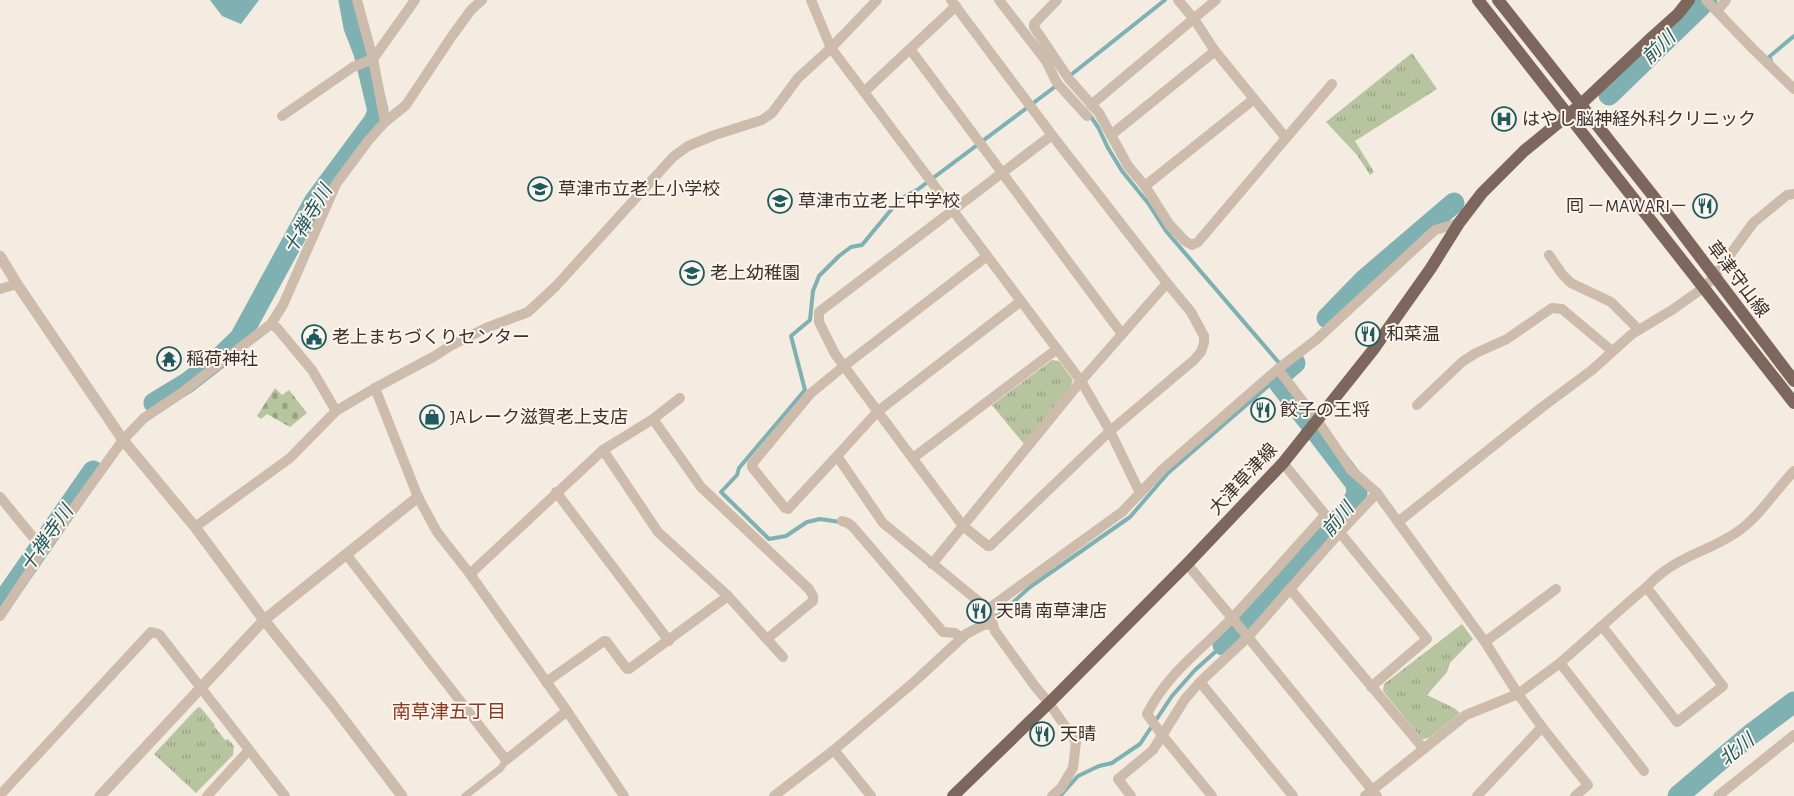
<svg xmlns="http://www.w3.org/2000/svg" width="1794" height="796" font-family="'Alegreya Sans','Noto Sans JP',sans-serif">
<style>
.grass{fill:url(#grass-tufts)}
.cemetery{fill:url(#cemetery-stones)}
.water{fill:#7fb0b2}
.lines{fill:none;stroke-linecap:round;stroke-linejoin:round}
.stream{stroke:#7fb0b2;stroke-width:4}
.river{stroke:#7fb0b2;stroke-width:21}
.pedestrian{stroke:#cdbbac;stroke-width:7}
.minor{stroke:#cdbbac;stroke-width:10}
.tertiary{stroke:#cdbbac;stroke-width:11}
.primary{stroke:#7d675c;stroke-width:12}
.labels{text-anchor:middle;stroke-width:4;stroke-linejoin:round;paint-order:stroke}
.poi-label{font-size:18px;fill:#3b302b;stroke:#fbf5ee;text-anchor:start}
.street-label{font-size:18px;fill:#3b302b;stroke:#fbf5ee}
.water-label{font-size:19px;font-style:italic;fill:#1f5a5e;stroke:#fbf5ee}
.neighbourhood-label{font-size:19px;fill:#8c3b22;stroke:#fbf5ee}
</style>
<defs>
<pattern id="grass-tufts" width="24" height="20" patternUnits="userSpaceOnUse" patternTransform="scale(1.25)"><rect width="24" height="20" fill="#b8c4a0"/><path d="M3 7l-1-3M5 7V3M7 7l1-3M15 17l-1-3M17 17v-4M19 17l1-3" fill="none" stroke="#97a083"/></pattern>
<pattern id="cemetery-stones" width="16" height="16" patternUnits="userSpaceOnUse" patternTransform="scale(1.25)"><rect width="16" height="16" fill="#b8c4a0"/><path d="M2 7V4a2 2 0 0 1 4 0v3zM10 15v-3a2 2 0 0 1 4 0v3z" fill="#97a083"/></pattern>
</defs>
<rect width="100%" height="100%" fill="#f4ebe1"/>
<g class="grass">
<path d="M1412,53L1437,89L1355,141L1374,172L1370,175L1357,155L1326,122Z"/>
<path d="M1052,360L1059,361L1073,380L1069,390L1024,444L992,405Z"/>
<path d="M1462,624L1473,639L1450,663L1447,672L1427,695L1454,708L1460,713L1429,738L1422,739L1383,691L1384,684Z"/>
<path d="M198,707L201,708L215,725L214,726L225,740L228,739L234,746L233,755L196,793L154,754Z"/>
</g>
<path class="cemetery" d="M275,388L282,395L289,390L307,413L290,427L267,414L261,419L257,416Z"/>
<path class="water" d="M210,0H259L241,24L222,16Z"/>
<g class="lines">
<g class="stream">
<path d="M1771,61L1769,57L1794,36"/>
<path d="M1072,74L1165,0"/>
<path d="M1089,114L1098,127L1108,148L1122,171L1148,203L1166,231L1286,371"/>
<path d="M840,522L820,519L807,522L786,536L769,539L721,492L737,475L739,468L805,390L791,336L810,320L813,291L819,276L839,256L851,247L862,245L900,199L917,190L1056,86"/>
<path d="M980,622L999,615L1030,587L1130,517L1168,473L1276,379"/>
<path d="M1060,796L1078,776L1099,766L1112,763L1140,744L1172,696L1195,670L1223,645"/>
</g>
<g class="river">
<path d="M1609,95L1707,0"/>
<path d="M1327,318L1364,280L1454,203"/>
<path d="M154,403L187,383L218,359L240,338L314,202L374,121L378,111L364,53L354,27L349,0"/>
<path d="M0,605L93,471"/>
<path d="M1223,645L1351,506L1357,494L1356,484L1276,379L1295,363"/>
<path d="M1678,796L1750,735L1794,702"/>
</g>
<path class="pedestrian" d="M465,796L501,768L506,760"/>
<g class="minor">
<path d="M357,0L373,59L385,122"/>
<path d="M811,0L831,48L1081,381L1110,431L1140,493"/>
<path d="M951,0L1052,135L1167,283L1191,312L1204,336V343L1201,352L1194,360L1110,431L990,546H988L963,526L835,354L819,322V312L1052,135"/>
<path d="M999,0L1046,61L1057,83L1087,116"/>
<path d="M1057,0L1034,24V27L1069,79L1099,113L1128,166L1145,186L1169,224L1185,241L1192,245L1198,242L1332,84"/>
<path d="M1178,0L1194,19L1215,51L1286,138"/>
<path d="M1706,0L1752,48L1794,89"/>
<path d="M1717,11L1726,0"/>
<path d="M910,49L1122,334"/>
<path d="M865,91L956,6"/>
<path d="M1091,105L1216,0"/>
<path d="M282,116L353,67L373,59L415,0"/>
<path d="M1111,135L1215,51"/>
<path d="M1145,186L1254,99"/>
<path d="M1549,255L1562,274L1571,283L1611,302L1639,330"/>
<path d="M0,289L17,284"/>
<path d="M1021,301L877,412L837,456L883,523L988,609L995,631L1034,685L1049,703L1076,742L1073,768L1061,788L1052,796"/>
<path d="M271,324L277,328L312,370L336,411"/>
<path d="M1278,369L1317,420L1351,470L1377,493L1485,642L1518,694L1542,727L1588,785L1575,796"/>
<path d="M375,388L418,497L437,532L470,574L567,711L624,796"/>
<path d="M1417,405L1462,362L1476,353L1507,339L1552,308L1562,309L1612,351"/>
<path d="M653,419L701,487L809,589L813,596V601L767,639"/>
<path d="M603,450L658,532L728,596L783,657"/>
<path d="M837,456L788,509L785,508L752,467V464L810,394L844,366L987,256"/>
<path d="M913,458L1057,349"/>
<path d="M1283,463L1427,639L1371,687"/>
<path d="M556,492L669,641"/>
<path d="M0,497L37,542L45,548"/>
<path d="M842,521L848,523L853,527L943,632L955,633L962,638"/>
<path d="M1398,522L1541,408L1592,370L1632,334L1672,310L1703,288L1714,277L1753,223L1787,195L1794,194"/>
<path d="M195,527L290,458L336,411L375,388L433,357L452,345L486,328L528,312L556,286L673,157L688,146L715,135L762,120L772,113L798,78L831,48L877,0"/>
<path d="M346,554L506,760L567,711"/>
<path d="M932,564L1081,381L1167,283"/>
<path d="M1187,564L1248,637L1377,796"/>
<path d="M470,574L603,450L653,419L680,398"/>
<path d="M1290,589L1424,749"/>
<path d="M988,609L1122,512L1163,469L1278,369L1317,339L1435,230L1459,223"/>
<path d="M0,616L45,548L123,440L144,418L180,394L271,324L283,305L336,184L368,141L385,122L406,105L452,36L471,10L482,0"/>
<path d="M1602,626L1677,722L1723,686L1647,588"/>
<path d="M1485,642L1556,589"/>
<path d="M1560,663L1644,771"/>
<path d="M546,682L604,641H606L627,669H629L728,596"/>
<path d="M1200,682L1293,796"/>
<path d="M834,750L871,796"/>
<path d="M0,795L151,632L159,634L285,796"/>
<path d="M207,796L249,750"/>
<path d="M774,796L834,750L914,682L966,634L983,625L993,624"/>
<path d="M1131,796L1118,779L1153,750L1185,699L1200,682L1248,637L1340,532L1377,493"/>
<path d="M1212,796L1162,735L1147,714C1168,672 1202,650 1233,617C1264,584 1294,549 1325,515"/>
<path d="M1365,796L1466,715L1518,694L1560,663L1637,595C1648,587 1655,577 1666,570C1687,554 1715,548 1737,532C1759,517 1775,491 1794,471"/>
<path d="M1477,796L1542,727"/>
<path d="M1718,796L1794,735"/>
</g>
<g class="tertiary">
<path d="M0,256L17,284L123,440L195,527L264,620L332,704L402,796"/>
<path d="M100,796L264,620L418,497"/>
</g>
<g class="primary">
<path d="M1478,0L1794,403"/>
<path d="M1498,0L1669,216L1794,381"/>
<path d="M953,796L1049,703L1187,564L1283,463L1373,350L1431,268L1459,223L1482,193L1524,151L1580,105L1649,40L1678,14L1689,0"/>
</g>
</g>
<defs>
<g id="hospital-ring" transform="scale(1.25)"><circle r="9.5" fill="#fbf5ee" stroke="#1f5a5e" stroke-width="1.5"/><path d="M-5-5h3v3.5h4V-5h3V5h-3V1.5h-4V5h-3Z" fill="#1f5a5e"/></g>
<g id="school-ring" transform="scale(1.25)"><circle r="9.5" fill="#fbf5ee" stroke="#1f5a5e" stroke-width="1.5"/><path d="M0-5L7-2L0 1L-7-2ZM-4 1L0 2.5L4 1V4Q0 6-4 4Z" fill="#1f5a5e"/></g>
<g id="restaurant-ring" transform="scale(1.25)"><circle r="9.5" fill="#fbf5ee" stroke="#1f5a5e" stroke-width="1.5"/><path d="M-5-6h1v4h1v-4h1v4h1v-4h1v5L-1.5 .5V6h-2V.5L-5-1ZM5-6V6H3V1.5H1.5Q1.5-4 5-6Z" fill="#1f5a5e"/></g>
<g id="civic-ring" transform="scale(1.25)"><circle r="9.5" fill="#fbf5ee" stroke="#1f5a5e" stroke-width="1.5"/><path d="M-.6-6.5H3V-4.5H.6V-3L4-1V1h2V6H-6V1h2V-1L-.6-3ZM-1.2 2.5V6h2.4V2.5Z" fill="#1f5a5e"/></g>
<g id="temple-ring" transform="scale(1.25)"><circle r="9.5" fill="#fbf5ee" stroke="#1f5a5e" stroke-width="1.5"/><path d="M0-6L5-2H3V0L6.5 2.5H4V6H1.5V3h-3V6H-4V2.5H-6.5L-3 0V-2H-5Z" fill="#1f5a5e"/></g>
<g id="shop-ring" transform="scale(1.25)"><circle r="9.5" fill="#fbf5ee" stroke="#1f5a5e" stroke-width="1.5"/><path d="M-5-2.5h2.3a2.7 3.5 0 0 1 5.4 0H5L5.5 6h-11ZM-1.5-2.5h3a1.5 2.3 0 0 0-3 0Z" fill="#1f5a5e"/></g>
</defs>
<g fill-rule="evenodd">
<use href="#hospital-ring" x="1504" y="119"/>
<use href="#school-ring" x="540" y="189"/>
<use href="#school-ring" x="780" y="201"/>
<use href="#restaurant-ring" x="1705" y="206"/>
<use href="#school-ring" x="692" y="273"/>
<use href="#restaurant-ring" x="1368" y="334"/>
<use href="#civic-ring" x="314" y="337"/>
<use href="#temple-ring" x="169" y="359"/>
<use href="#restaurant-ring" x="1263" y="410"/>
<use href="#shop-ring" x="432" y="417"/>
<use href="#restaurant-ring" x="979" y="611"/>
<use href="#restaurant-ring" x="1042" y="734"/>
</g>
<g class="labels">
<g class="poi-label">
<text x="1522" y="125">はやし脳神経外科クリニック</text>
<text x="558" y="195">草津市立老上小学校</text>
<text x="798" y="207">草津市立老上中学校</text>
<text x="1688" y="212" text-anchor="end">囘 －MAWARI－</text>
<text x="710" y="279">老上幼稚園</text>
<text x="1386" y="340">和菜温</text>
<text x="332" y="343">老上まちづくりセンター</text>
<text x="186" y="365">稲荷神社</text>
<text x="1280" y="416">餃子の王将</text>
<text x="450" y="423">JAレーク滋賀老上支店</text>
<text x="996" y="617">天晴 南草津店</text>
<text x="1060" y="740">天晴</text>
</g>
<g class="street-label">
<text transform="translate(1738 279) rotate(53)" y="6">草津守山線</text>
<text transform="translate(1243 479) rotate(-47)" y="6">大津草津線</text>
</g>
<g class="water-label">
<text transform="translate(1658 47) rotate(-44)" y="7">前川</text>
<text transform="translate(307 219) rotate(-59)" y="7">十禅寺川</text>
<text transform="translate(1337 519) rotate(-50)" y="7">前川</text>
<text transform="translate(46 538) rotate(-55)" y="7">十禅寺川</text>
<text transform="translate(1736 749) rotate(-39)" y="7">北川</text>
</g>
<g class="neighbourhood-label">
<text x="449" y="718">南草津五丁目</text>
</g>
</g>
</svg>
